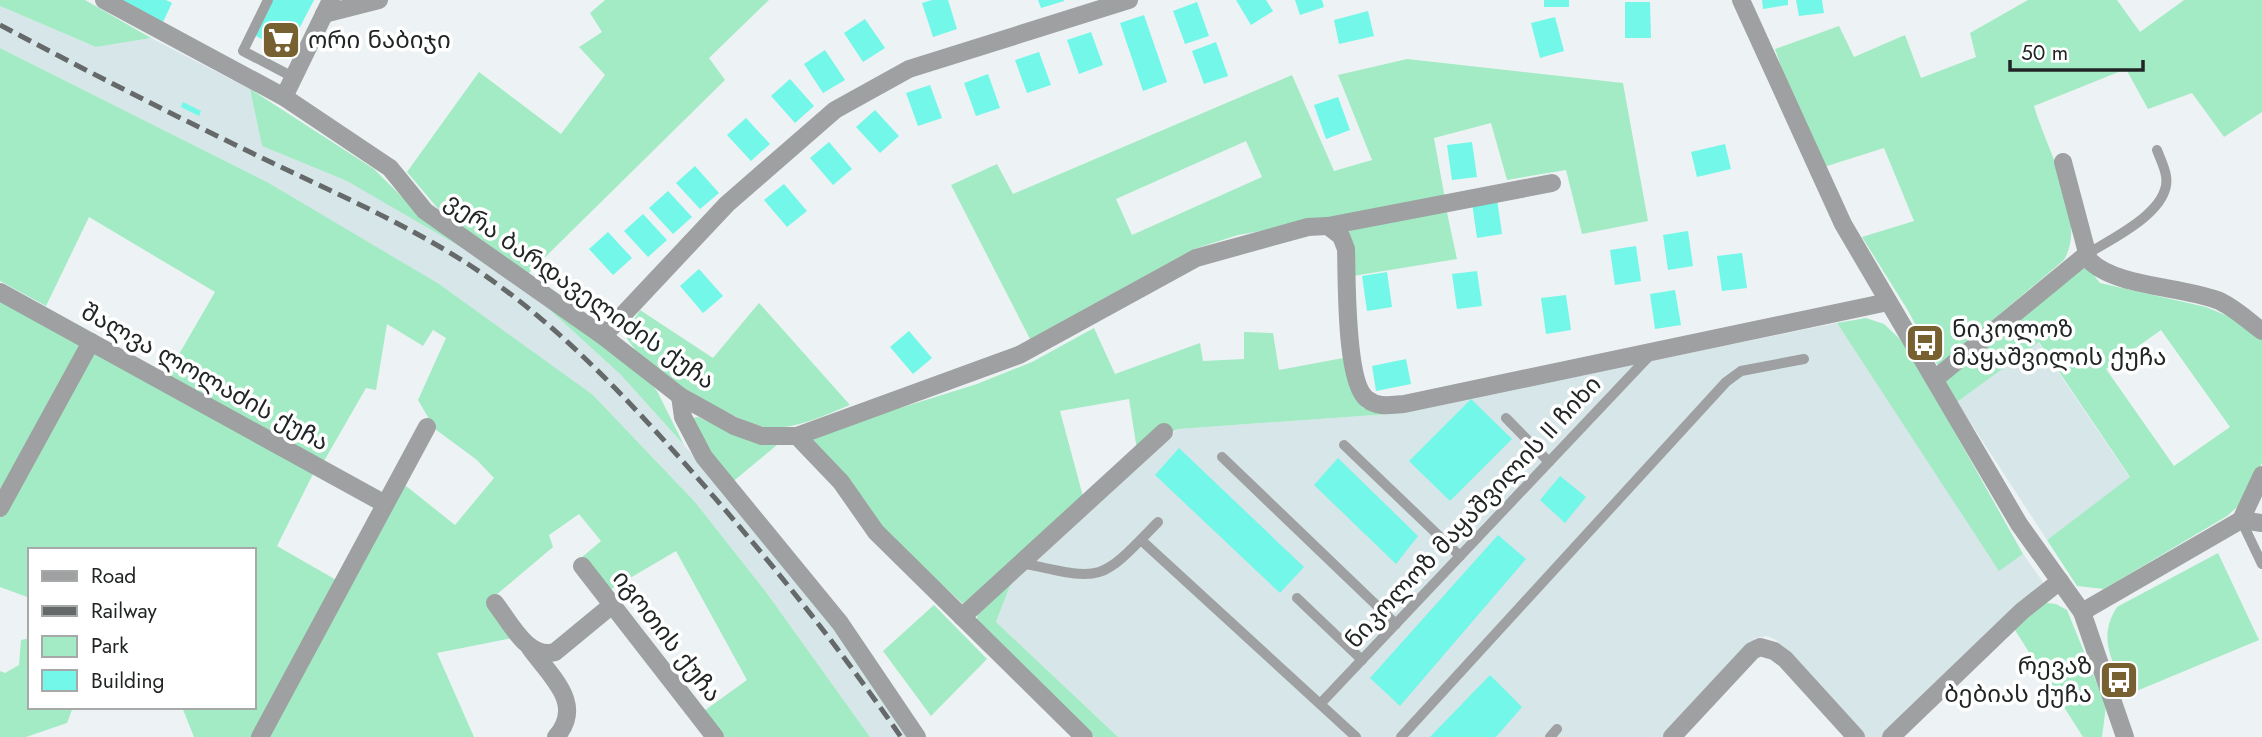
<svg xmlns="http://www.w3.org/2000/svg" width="2262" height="737" font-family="Jost,'Noto Sans Georgian',sans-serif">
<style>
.built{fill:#d7e6e9}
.green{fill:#a3ebc4;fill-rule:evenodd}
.building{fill:#73f7e8}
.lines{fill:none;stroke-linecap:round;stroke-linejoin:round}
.service{stroke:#9ea0a1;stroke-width:10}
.minor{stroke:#9ea0a1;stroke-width:18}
.rail{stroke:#656969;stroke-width:5;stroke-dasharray:14 7;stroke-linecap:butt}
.labels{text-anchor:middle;stroke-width:7;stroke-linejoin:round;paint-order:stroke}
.poi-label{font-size:24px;fill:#222525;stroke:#fff;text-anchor:start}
.street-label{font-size:24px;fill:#222525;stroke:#fff}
</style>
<rect width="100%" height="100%" fill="#edf3f4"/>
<g class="built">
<path d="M0,6L96,47L151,38L250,89L262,146L347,181L411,215L480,258L538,299L621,375L795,569L911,737H870L766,592L695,502L593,395L267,182L0,48Z"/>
<path d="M1837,323L1999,570L2023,554L2043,582L2042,591L1884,737H1862L1776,640L1767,636L1755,638L1662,737H1118L996,622L1013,578L1178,429L1389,414Z"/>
<path d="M2038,342L2130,478L2047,540L1957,402Z"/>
</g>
<g class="green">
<path d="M0,0H85L151,38L96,47L0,6Z"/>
<path d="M605,0H769L709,58L725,80L528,274L440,211L407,172L479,72L561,134L605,75L579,47L602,32L590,13Z"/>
<path d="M2028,0H2117L2140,32L2184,0H2262V112L2224,137L2192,93L2148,109L2126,69L2034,106C2046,148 2088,220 2064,260L1938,366L1907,309L1862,237L1914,221L1884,148L1824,167L1795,107L1775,49L1839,26L1854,57L1905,35L1921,78L1976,57L1970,33Z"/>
<path d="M0,48L267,182L439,284L593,395L695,502L766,592L870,737H724L704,711L747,680L676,551L608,591L581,558L601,541L579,514L549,535L553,547L489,601L517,637L437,653L474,737H265L401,482L455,525L494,478L477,460L435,429L418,400L446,338L433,330L423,346L387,324L376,390L366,388L324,461L167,375L215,292L89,217L46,306L0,281Z"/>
<path d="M1407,59L1623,83L1648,221L1582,234L1566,170L1507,180L1491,123L1434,138L1445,199L1238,235L1194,249L1030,339L951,185L997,164L1013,194L1292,75L1334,171L1372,160L1338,75ZM1246,141L1262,177L1132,235L1116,199Z"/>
<path d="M250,89L374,169L419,214L480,258L347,181L262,146Z"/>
<path d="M1446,208L1457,259L1353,276L1349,228Z"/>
<path d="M2085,264L2100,283L2206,307L2230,317L2262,340V463L2243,502L2227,516L2104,589L2077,586L2047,540L2130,477L2039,342L1957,402L1943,382ZM2161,330L2230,427L2174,466L2106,369Z"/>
<path d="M0,297L85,345L0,497Z"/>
<path d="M538,299L639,369L657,391L684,445L621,375Z"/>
<path d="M759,303L850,405C825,415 801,427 773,428C744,428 668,380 645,360C638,355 633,346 627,339L628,329L640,310L713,358Z"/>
<path d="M1866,318L1884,324L1906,345L2023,554L1999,571L1837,323Z"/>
<path d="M1094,328L1115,374L1200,343L1203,361L1244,359V332L1273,333L1279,370L1343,358L1354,394L1363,408L1389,414L1178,429L1137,450L1129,399L1060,411L1084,500L963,604L880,527L812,441L817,434L977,384L1032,362Z"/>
<path d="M92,349L314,472L277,546L338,581L255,737H194L182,707H254V550H30V598L0,587V518Z"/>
<path d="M698,417L757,443L777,445L730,484L706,456L693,418Z"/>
<path d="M2218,553L2259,640L2127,695C2114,663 2096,639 2117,607Z"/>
<path d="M1013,578L996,622L1118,737H1094L977,620L978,610Z"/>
<path d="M2047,603L2056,604L2067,610L2106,706L2102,737H2083L2013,627L2029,611Z"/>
<path d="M934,605L987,659L931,716L883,651Z"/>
<path d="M30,638V707H73L67,723L26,737H0V671L5,673L19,665L21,640Z"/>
</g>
<g class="building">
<path d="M119,0H166L172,3L163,22Z"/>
<path d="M272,0H314L287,52L254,35Z"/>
<path d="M932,0H948L957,29L933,37L922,3Z"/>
<path d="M1038,0H1064V1L1041,8Z"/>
<path d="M1236,0H1266L1273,11L1251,25Z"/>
<path d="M1295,0H1322L1324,7L1300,15Z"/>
<rect x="1544" y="0" width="25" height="7"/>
<path d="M1762,0H1788V5L1763,9Z"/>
<path d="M1796,0H1822L1824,13L1799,16Z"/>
<path d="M1197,2L1209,36L1185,44L1173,11Z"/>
<path d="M1625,2H1650L1651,38H1625Z"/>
<path d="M1368,11L1374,36L1339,44L1334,20Z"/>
<path d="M1144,15L1167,82L1143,91L1120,23Z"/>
<path d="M1555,17L1564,51L1540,58L1531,23Z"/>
<path d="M865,19L885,48L863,62L844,33Z"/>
<path d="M1091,32L1103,65L1079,74L1067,40Z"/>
<path d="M1216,42L1228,76L1204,84L1192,51Z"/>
<path d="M825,50L845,80L823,93L804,64Z"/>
<path d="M1039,52L1051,85L1027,93L1015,60Z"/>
<path d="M988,74L1000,108L976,116L964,83Z"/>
<path d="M790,79L814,106L795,123L771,96Z"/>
<path d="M930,85L942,118L918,126L906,93Z"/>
<path d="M1338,97L1350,130L1326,139L1314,105Z"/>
<path d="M183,102L201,111L199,116L181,107Z"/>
<path d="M875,110L899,136L880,153L856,127Z"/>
<path d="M746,118L770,144L751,161L727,135Z"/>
<path d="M829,142L852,169L833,185L810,158Z"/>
<path d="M1472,142L1477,177L1452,180L1447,145Z"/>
<path d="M1725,144L1731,169L1697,177L1691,152Z"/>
<path d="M695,166L719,193L700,209L676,183Z"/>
<path d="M784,184L807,211L787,227L764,200Z"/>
<path d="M668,191L692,217L673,234L649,208Z"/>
<path d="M1497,199L1502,234L1477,238L1472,203Z"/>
<path d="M643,214L667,240L648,257L624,231Z"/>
<path d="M1688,231L1693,266L1668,270L1663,235Z"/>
<path d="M608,232L632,258L613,275L589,249Z"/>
<path d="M1636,246L1641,281L1615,285L1610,250Z"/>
<path d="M1742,253L1747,288L1722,291L1717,256Z"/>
<path d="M699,269L723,296L703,313L680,286Z"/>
<path d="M1477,271L1482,306L1457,309L1452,274Z"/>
<path d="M1387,272L1392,307L1367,311L1362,276Z"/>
<path d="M1675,290L1681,325L1655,329L1650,294Z"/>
<path d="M1566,295L1571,330L1546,334L1541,298Z"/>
<path d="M909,331L932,358L913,374L890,347Z"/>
<path d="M1406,359L1411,384L1376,391L1372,366Z"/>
<path d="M1471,399L1512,439L1450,501L1409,461Z"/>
<path d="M1179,448L1304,567L1280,593L1155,475Z"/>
<path d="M1338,458L1418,536L1396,564L1314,485Z"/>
<path d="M1560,476L1586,497L1565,523L1540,500Z"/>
<path d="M1498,535L1526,559L1400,706L1370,678Z"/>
<path d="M1490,675L1522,707L1496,737H1430Z"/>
</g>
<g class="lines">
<g class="service">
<path d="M268,0L243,51L293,77"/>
<path d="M2087,254C2111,239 2172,211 2166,176C2165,168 2160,158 2157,150"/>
<path d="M1506,418L1549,462"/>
<path d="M1344,445L1460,556"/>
<path d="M1222,457L1396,624"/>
<path d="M2241,520L2262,564"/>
<path d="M1141,540L1356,737"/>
<path d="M1022,563C1104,581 1099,583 1158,522"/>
<path d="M1297,598L1362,660"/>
<path d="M1321,703L1653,352"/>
<path d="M1401,737L1726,382L1741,371L1804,359"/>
<path d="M1550,737L1557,729"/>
</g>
<g class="minor">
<path d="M104,0L284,97L390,168L425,211L603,336L680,396L734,426L762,436H797L1019,355L1196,258L1308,227L1328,226L1552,183"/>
<path d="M1741,0L1843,224L2019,524L2082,612L2125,737"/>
<path d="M324,14L379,0"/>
<path d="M284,97L331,0"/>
<path d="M2063,162L2089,260C2115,287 2181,286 2217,300C2233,306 2248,321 2262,331"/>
<path d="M1328,226L1341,236L1346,249C1347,278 1345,383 1367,399C1378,408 1390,405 1404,404L1888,302"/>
<path d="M0,292L385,504"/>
<path d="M603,336L727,204L835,110L909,69L1129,0"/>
<path d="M1935,379L2087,254"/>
<path d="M680,396L683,417L704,457L840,623L917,737"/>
<path d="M797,436L841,482L876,532L1084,737"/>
<path d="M0,508L91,342"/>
<path d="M2241,520L2262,523"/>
<path d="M582,566L715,737"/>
<path d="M495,603C510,622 528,660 555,652L612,605"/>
<path d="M2082,612L2241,520L2262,475"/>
<path d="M962,617L1164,432"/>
<path d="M530,648C551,677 585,704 556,737"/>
<path d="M260,737L427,427"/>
<path d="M1672,737L1752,651L1760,647L1774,651L1785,659L1856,737"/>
<path d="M1891,737L2022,611L2060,581"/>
</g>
<path class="rail" d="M0,25C83,69 167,112 252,153C325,189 402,221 471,266C556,322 627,398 694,474C768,558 837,644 901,737"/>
</g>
<defs>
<g id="supermarket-square" transform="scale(2.0125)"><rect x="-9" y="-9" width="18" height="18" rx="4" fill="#786131" stroke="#fff"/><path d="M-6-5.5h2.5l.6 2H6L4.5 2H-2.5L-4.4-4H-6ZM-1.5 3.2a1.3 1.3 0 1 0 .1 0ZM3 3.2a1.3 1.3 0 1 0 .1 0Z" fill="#fff"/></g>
<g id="bus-square" transform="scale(2.0125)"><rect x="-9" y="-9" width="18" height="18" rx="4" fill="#786131" stroke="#fff"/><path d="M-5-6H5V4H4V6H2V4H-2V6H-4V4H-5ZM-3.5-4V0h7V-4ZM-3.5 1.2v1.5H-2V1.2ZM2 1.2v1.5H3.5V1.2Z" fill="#fff"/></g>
</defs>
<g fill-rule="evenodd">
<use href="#supermarket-square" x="281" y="40"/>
<use href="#bus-square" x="1925" y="343"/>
<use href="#bus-square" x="2119" y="680"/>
</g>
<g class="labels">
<g class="poi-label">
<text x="308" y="48">ორი ნაბიჯი</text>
<text x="1952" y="337">ნიკოლოზ<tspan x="1952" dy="28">მაყაშვილის ქუჩა</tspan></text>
<text x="2092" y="674" text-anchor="end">რევაზ<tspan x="2092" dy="28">ბებიას ქუჩა</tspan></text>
</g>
<g class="street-label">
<text transform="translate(580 291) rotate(35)" y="8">ვერა ბარდაველიძის ქუჩა</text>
<text transform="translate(205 377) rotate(29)" y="8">შალვა ლოლაძის ქუჩა</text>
<text transform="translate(1473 512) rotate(-47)" y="8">ნიკოლოზ მაყაშვილის II ჩიხი</text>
<text transform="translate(667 636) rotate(52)" y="8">იგოთის ქუჩა</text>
</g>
</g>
<rect x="28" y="548" width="228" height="161" fill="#ffffff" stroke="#a7a8a8" stroke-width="2"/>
<rect x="42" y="571" width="35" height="10" fill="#9ea0a1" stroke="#a7a8a8" stroke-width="2"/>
<text x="91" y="583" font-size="21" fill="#222525">Road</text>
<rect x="42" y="606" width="35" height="10" fill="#656969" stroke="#a7a8a8" stroke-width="2"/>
<text x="91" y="618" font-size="21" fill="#222525">Railway</text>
<rect x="42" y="636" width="35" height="21" fill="#a3ebc4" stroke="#a7a8a8" stroke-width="2"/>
<text x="91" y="653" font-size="21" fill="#222525">Park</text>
<rect x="42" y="670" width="35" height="21" fill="#73f7e8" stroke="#a7a8a8" stroke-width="2"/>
<text x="91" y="688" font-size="21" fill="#222525">Building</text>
<path d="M2010 60v10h133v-10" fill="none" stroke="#222525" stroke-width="3.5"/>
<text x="2021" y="60" font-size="21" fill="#222525" stroke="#ffffff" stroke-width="5" paint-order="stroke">50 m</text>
</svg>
